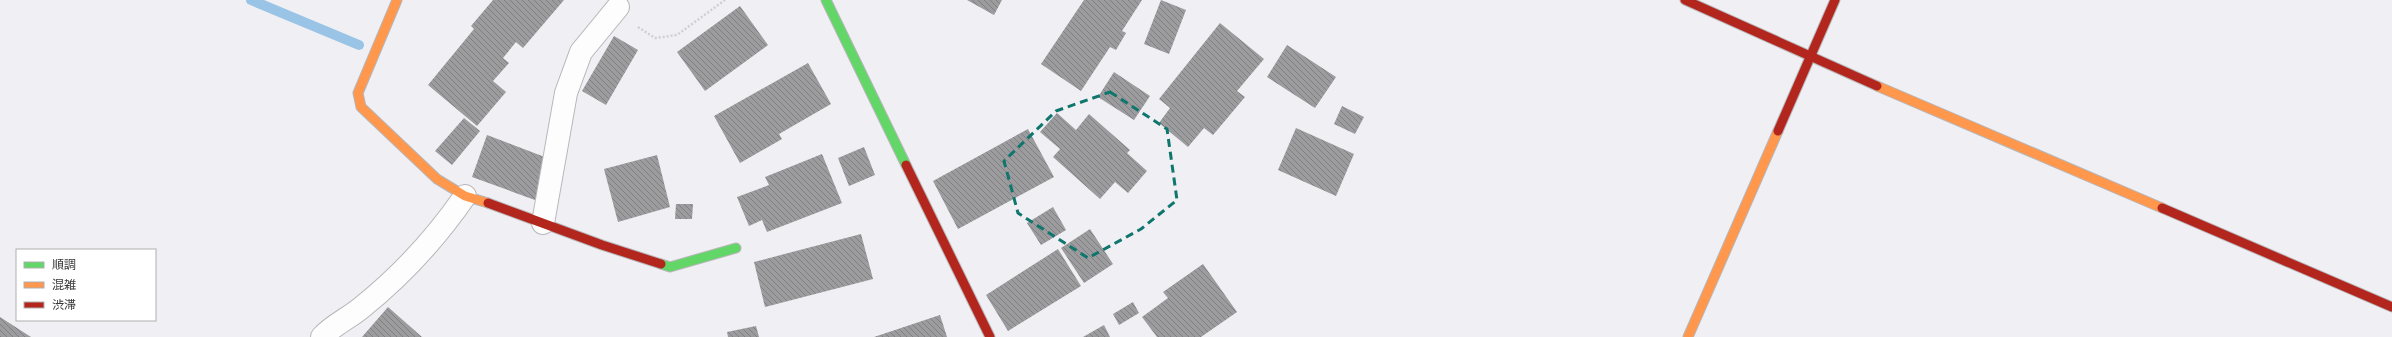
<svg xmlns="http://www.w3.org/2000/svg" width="2392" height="337" font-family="'Roboto Condensed','Noto Sans JP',sans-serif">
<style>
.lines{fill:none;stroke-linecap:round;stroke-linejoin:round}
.stream{stroke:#9ac4e5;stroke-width:10}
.building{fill:url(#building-back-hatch)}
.street-casing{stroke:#b7b7ba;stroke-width:24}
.fast-casing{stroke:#b7b7ba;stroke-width:11}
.slow-casing{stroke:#b7b7ba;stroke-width:11}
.jam-casing{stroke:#b7b7ba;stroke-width:11}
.path{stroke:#d0d0d2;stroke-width:2.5;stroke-dasharray:2 2;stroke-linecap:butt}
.street{stroke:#fdfdfd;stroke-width:22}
.fast{stroke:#63d668;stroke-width:9}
.slow{stroke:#ff974d;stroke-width:9}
.jam{stroke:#b3261e;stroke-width:9}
.marked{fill:none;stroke:#0f766e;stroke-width:3;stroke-dasharray:8 5;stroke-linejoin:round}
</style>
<defs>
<pattern id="building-back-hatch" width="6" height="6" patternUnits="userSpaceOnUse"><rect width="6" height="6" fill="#9c9b9e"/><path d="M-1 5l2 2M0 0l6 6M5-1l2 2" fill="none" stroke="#807f82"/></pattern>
</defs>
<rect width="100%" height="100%" fill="#efeff4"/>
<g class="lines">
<path class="stream" d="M251,0L359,45"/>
</g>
<g class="building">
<path d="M493,0H564L523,48L516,42L503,58L509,63L493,81L506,92L477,126L428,85L474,29L471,26Z"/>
<path d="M967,0H1002L994,15Z"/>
<path d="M1084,0H1142L1122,31L1126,33L1116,50L1110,47L1081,91L1041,64Z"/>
<path d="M1161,0L1186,10L1169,54L1144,44Z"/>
<path d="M740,6L768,45L705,91L677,52Z"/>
<path d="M1220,23L1264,59L1237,91L1245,97L1213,135L1204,128L1188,147L1159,123L1170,108L1159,99Z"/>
<path d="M614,36L638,50L606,105L582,91Z"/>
<path d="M1287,45L1336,77L1315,108L1267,77Z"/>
<path d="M808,63L831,104L779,134L782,139L740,163L714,116Z"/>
<path d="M1114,72L1150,96L1134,120L1098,97Z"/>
<path d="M1342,106L1364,117L1355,134L1334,124Z"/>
<path d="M1057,113L1076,130L1089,114L1130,150L1127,153L1147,171L1128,193L1115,182L1100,199L1053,157L1060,149L1040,132Z"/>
<path d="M464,118L480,131L452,165L435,151Z"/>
<path d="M1296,128L1354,154L1336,196L1278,170Z"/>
<path d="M1028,129L1054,177L958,229L933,181Z"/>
<path d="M487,135L550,159L535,200L472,177Z"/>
<path d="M864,147L875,175L849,186L838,158Z"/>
<path d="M822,154L842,203L767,232L762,220L749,226L737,197L769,185L765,177Z"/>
<path d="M657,155L670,207L618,222L604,169Z"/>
<path d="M676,204H693L692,219H675Z"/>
<path d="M1053,207L1066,230L1041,245L1027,223Z"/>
<path d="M1090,229L1113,264L1084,283L1061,248Z"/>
<path d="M861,234L873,279L765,307L754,262Z"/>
<path d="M1058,249L1081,286L1008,331L986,295Z"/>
<path d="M1203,264L1237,312L1201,337H1157L1142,317L1168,298L1163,292Z"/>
<path d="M1133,302L1139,313L1119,325L1113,314Z"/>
<path d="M388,307L422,337H362Z"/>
<path d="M940,315L947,337H874Z"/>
<path d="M0,317L31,337H0Z"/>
<path d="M1104,325L1110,337H1083Z"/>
<path d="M756,326L759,337H728L727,332Z"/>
</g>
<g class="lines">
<g class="street-casing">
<g id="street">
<path d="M543,223L566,93L581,52L618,7"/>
<path d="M322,337C333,325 349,318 361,308C401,276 436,238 465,196"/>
</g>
</g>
<g class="fast-casing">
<g id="fast">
<path d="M826,0L906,165"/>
<path d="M661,264L670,267L736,248"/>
</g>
</g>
<g class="slow-casing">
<g id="slow">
<path d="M397,0L358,93L361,107L437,179L465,196L488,203"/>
<path d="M1877,86L2162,208"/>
<path d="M1688,337L1778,131"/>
</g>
</g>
<g class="jam-casing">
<g id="jam">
<path d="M1685,0L1877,86"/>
<path d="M1778,131L1835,0"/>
<path d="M906,165L990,337"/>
<path d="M488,203L602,245L661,264"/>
<path d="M2162,208L2392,307"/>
</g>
</g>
<path class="path" d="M638,27L655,38L677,35L725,0"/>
<use href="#street" class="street"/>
<use href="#fast" class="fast"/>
<use href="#slow" class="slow"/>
<use href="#jam" class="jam"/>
</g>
<path class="marked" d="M1110,92L1167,129L1177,200L1141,229L1088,258L1018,213L1004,161L1056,111Z"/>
<rect x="16" y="249" width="140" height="72" fill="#ffffff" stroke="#afafb0"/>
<rect x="24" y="262" width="20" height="6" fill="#63d668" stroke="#afafb0"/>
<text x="52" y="269" font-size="12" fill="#38383a">順調</text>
<rect x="24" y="282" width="20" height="6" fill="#ff974d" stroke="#afafb0"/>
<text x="52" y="289" font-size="12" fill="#38383a">混雑</text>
<rect x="24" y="302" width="20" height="6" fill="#b3261e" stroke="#afafb0"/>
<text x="52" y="309" font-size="12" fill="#38383a">渋滞</text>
</svg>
